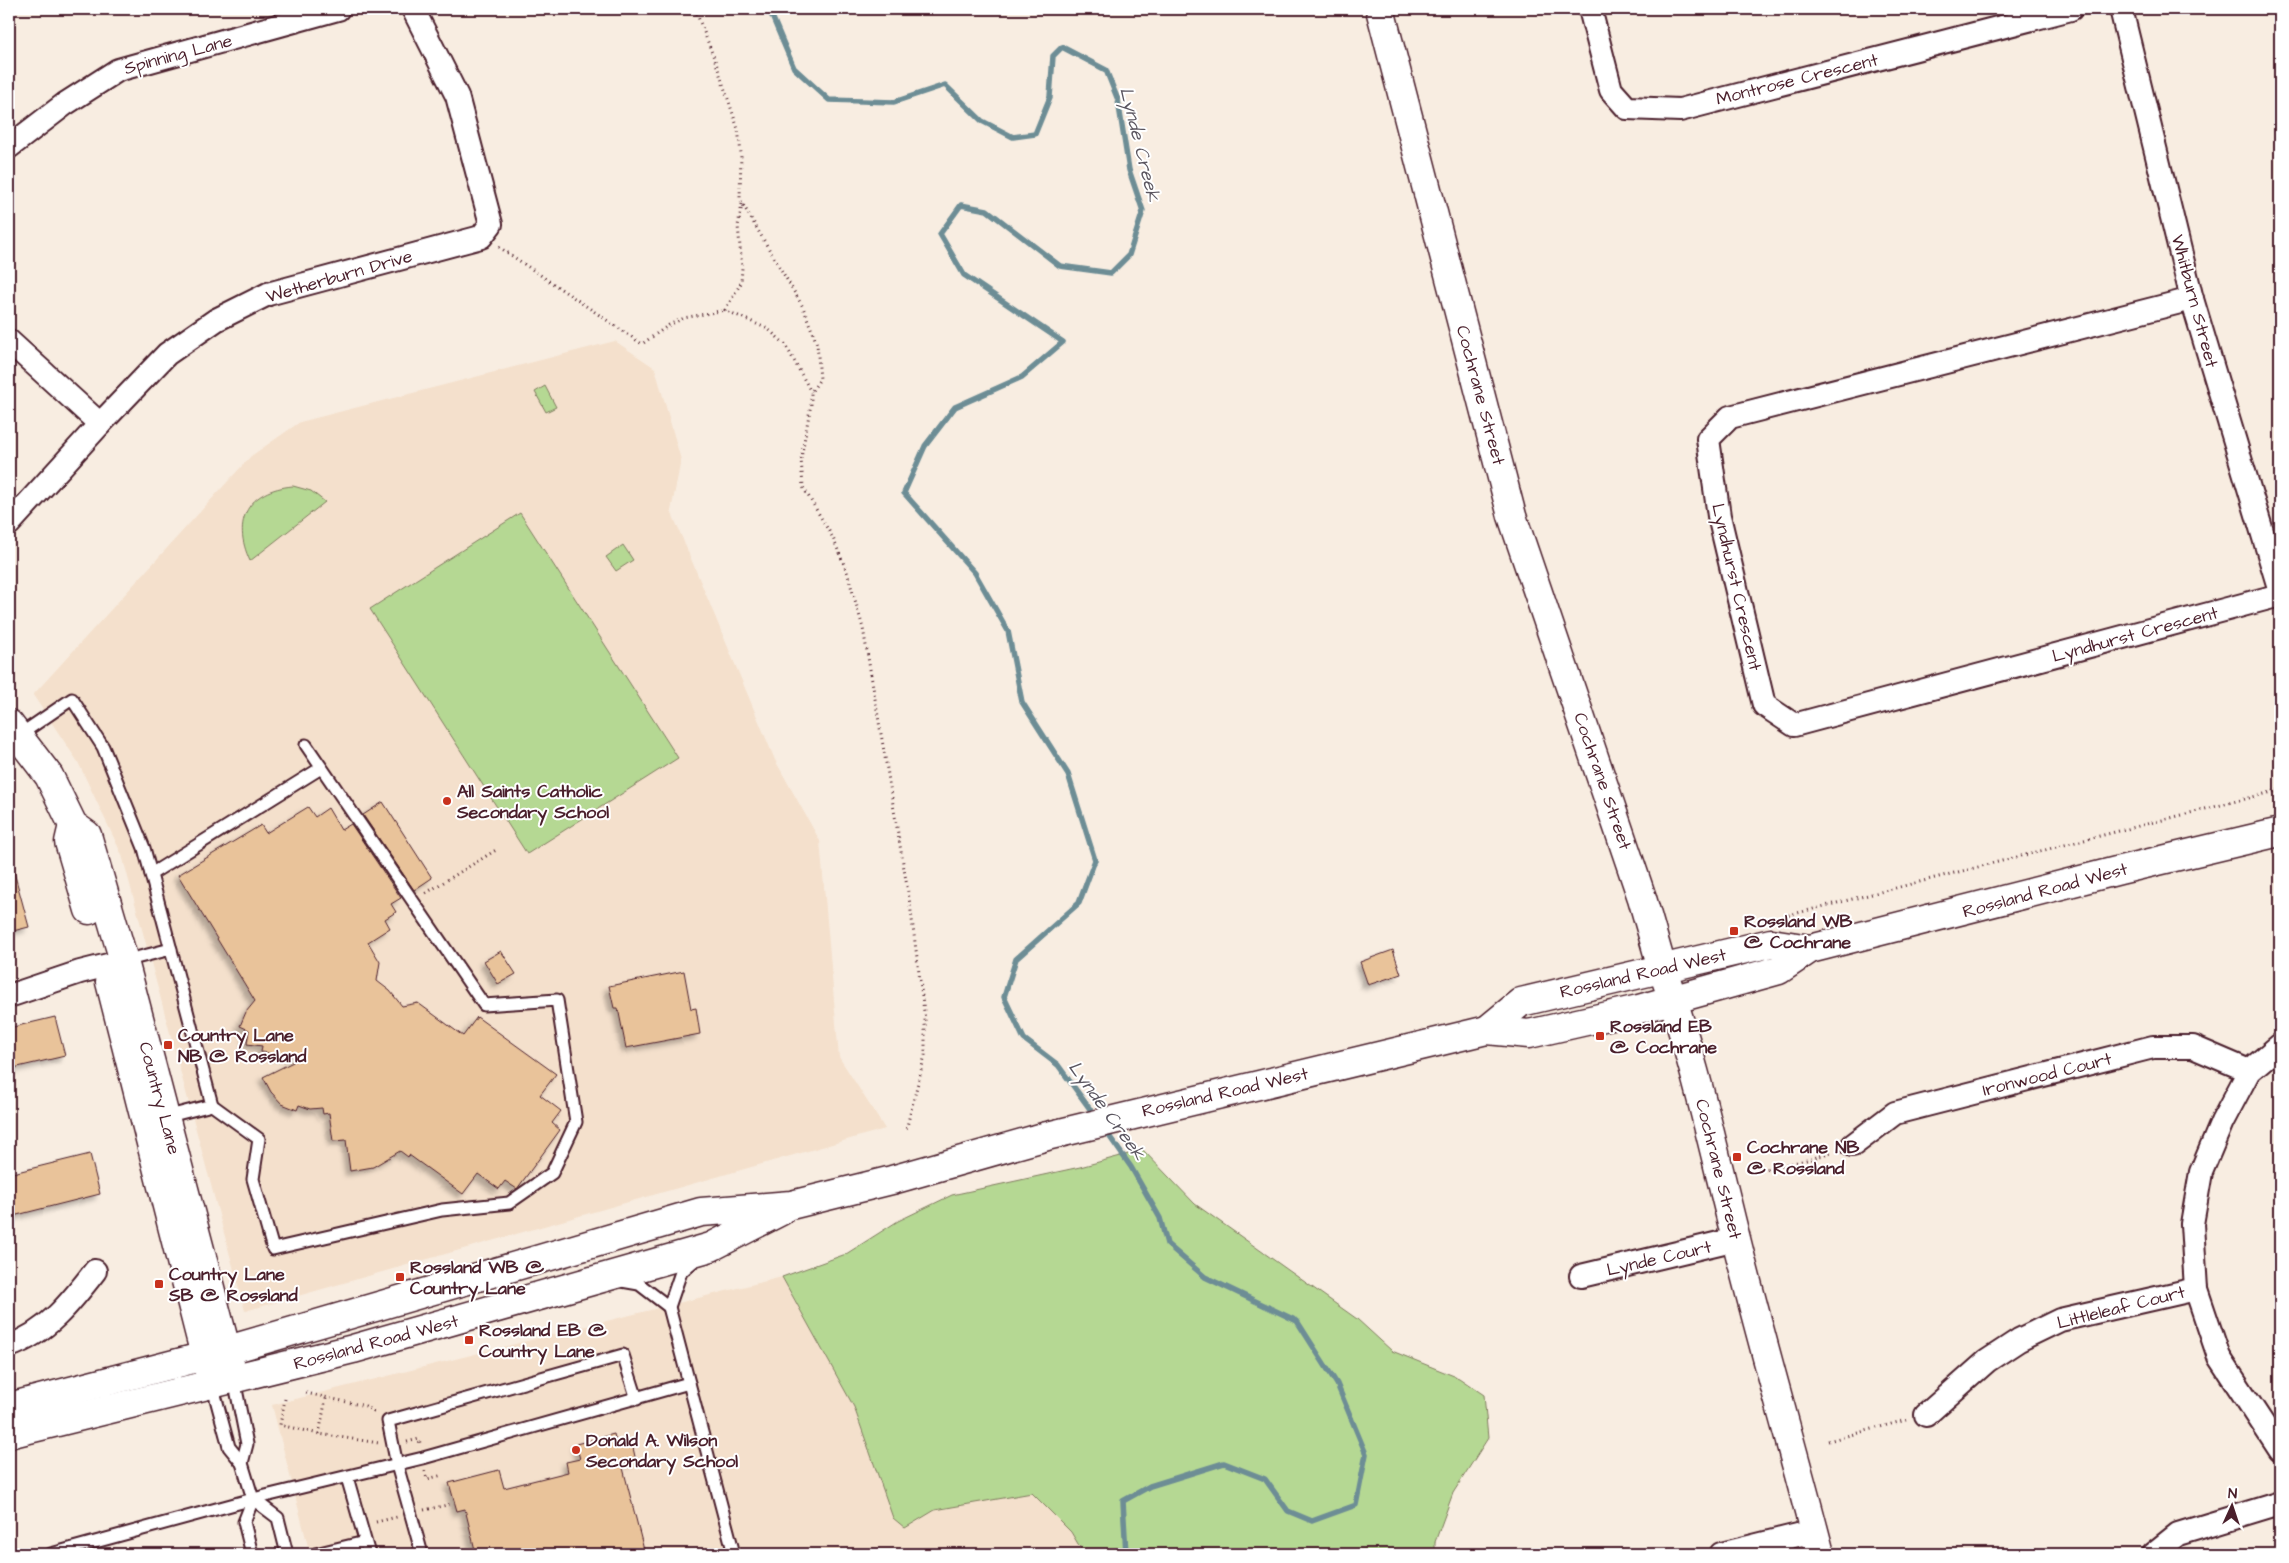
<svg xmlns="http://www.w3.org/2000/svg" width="2289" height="1563" font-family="'Architects Daughter',sans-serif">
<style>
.built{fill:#f4e0cc}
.green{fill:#b5d893;stroke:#807c5f}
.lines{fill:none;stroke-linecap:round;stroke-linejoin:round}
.stream{stroke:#6d8d95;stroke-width:5.5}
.building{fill:#e9c39a;stroke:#4a1f2b;filter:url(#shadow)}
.service-casing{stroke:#4a1f2b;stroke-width:15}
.minor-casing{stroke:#4a1f2b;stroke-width:26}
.tertiary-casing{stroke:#4a1f2b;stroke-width:31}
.secondary-casing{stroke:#4a1f2b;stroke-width:31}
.path{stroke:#4a1f2b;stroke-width:3;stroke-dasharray:1 4;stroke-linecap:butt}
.service{stroke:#fff;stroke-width:11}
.minor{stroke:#fff;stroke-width:22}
.tertiary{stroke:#fff;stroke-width:28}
.secondary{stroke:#fff;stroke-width:28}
.poi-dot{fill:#c8321e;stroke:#fff;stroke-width:2}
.labels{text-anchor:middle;stroke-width:4;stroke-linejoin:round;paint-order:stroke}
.street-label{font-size:18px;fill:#4a1f2b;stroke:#fff}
.poi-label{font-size:18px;font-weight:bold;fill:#4a1f2b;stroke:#fff;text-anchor:start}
.water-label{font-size:19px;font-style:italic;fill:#5b5660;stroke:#fff}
</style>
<defs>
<filter id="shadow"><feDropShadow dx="-4.5" dy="4.5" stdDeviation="2.5" flood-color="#0004"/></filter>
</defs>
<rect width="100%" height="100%" fill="#f8ede1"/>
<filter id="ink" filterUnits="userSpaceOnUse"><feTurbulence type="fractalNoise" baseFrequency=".02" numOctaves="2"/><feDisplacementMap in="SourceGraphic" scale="10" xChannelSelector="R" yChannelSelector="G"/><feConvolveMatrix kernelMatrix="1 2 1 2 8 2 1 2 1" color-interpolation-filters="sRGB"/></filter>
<g filter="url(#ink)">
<g class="built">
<path d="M615,341L655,368L681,460L671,511L775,760L820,841L839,1057L885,1129L245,1311L122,855L78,762L33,695L251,456L300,422Z"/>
<path d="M782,1277L854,1407L893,1518L905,1528L935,1510L1032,1493L1071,1532L1084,1554H310L272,1405Z"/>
</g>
<g class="green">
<path d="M545,386L556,407L546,412L535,392Z"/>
<path d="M293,486L311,491L325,502L250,561C231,520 248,490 293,486Z"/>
<path d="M520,513L678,758L527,854L370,609Z"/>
<path d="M623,545L633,560L616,571L606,557Z"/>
<path d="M1143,1150L1195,1204L1357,1319L1392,1351L1459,1378L1484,1395L1488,1438L1453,1493L1435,1542V1554H1084L1071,1532L1032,1493L935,1510L905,1528L893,1518L854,1407L782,1277L846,1254L898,1221L952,1195L1080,1167Z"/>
</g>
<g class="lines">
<g class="stream">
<path d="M769,9L794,68L829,100L894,102L945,85L982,121L1013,137L1035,134L1050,97L1053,56L1062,47L1106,70L1118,100L1129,170L1143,211L1129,255L1111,273L1060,266L987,210L961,205L940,234L964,275L1063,342L1022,377L955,407L925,446L904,493L975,573L1008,631L1022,702L1068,774L1095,860L1079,903L1016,959L1004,997L1024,1039L1058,1065L1095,1116"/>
<path d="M1105,1130L1131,1167L1160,1218L1167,1244L1205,1277L1297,1321L1337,1384L1366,1454L1356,1505L1312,1521L1288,1511L1265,1479L1224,1463L1150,1486L1123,1501L1126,1554"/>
</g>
</g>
<g class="building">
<path d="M383,802L432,878L414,890L363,815Z"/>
<path d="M308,807L315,817L328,808L341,830L351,824L401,898L391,904L396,912L385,919L390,928L368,942L380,962L377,981L390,991L402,1006L418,1003L463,1036L477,1017L556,1074L540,1095L561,1111L552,1123L560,1130L517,1189L505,1181L499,1189L478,1174L463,1194L409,1155L408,1157L400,1151L373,1167L350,1171L346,1140L333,1141L329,1113L323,1114L322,1108L310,1109L299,1105L297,1110L282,1104L271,1092L263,1077L301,1058L261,1052L262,1046L247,1044L249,1030L240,1026L246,1012L255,1001L178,875L261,825L266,833Z"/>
<path d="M14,872L29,927L9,932V873Z"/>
<path d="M1393,950L1401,974L1368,985L1360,962Z"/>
<path d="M501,951L516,974L498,984L484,961Z"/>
<path d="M684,971L691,1009L696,1008L700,1034L626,1048L618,1008H614L609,986Z"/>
<path d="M55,1017L65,1056L9,1069V1028Z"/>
<path d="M90,1154L100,1194L9,1217V1174Z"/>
<path d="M614,1434L616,1442L631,1439L636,1461L622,1464L645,1554H476L465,1509L457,1511L449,1483L499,1470L504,1488L568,1472L566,1462L580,1459L576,1444Z"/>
</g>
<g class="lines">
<g class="service-casing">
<g id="service">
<path d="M18,736L72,699L103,747L144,848L212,1105L165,1117"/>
<path d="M151,874L321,768"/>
<path d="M124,961L171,949"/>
<path d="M212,1105L259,1139L253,1179L273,1249L442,1210L509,1203L552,1173L576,1122L557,1000L484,1005L306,745"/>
<path d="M696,1259L681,1272L669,1307L734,1554"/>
<path d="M622,1281L639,1284L669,1307"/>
<path d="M234,1379L247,1444L242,1463"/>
<path d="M212,1384L229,1447L242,1463L253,1499L244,1522L252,1554"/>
<path d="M347,1477L369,1554"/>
<path d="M253,1499L278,1518L287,1554"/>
<path d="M51,1554L253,1499L423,1458L689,1383"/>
<path d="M315,1554L365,1542"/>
<path d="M422,1554L397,1465L388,1421L623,1355L637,1399"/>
</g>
</g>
<g class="minor-casing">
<g id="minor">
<path d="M1590,9L1611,90L1627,108L1680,110L2071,9"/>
<path d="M2121,9L2192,299L2280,591"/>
<path d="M9,147L65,104L118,70L338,9"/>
<path d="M2192,299L1730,417L1708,439L1719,516L1764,705L1794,725L2280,595"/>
<path d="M9,341L100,424"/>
<path d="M9,524L100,424L167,354L216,320L268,294L481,237L491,224L457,96L413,9"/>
<path d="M9,996L80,972L124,961"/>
<path d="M2280,1045L2249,1071L2222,1122L2201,1172L2192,1224L2196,1289L2219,1357L2280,1450"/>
<path d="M1853,1145L1895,1113L2153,1047H2193L2249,1071"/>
<path d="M1581,1276L1736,1239"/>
<path d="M9,1346C47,1333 71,1302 95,1271"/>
<path d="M1926,1415L1987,1361L2019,1340L2060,1320L2196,1289"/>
<path d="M1721,1554L1814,1531"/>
<path d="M2153,1554L2178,1534L2280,1503"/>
</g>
</g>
<g class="tertiary-casing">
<g id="tertiary">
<path d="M1380,9L1512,516L1642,898L1662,968"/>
<path d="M9,724L49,776L73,825L87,835L124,961L234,1379"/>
<path d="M73,825L69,842L89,910"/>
<path d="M110,982L211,1379"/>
</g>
</g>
<g class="secondary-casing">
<g id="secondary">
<path d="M1662,968C1694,1057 1713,1148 1736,1239C1762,1344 1793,1449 1820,1554"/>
<path d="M1487,1030L1521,1002L1771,943L1810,949"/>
<path d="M9,1407L228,1350L701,1212L791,1205L892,1180L1047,1136L1487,1030L1529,1034L1639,1009L1779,970L1810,949L2120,870L2280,832"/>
<path d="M9,1434L353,1349L711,1247L781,1211"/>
</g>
</g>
<g class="path">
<path d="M695,9L716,63L738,129L741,153L740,198L742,203L803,307L817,344L820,379L811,392V404L801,458L803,487L833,538L847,572L863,628L910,904L925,1019V1055L906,1130"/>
<path d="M742,204L738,226L742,268L741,283L725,310L768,329L785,344L811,392"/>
<path d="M499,247L642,344L669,325L684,318L725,310"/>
<path d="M426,893L496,850"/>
<path d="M1774,919L2280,790"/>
<path d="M1757,1171L1811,1159L1834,1151"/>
<path d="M306,1393L365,1406L377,1414"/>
<path d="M285,1399L280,1425L319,1434L379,1443"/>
<path d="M319,1434L326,1398"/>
<path d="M1828,1441L1906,1420"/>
<path d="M407,1442L419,1439L420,1443"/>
<path d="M425,1471L427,1479L443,1475"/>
<path d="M424,1510L452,1504"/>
<path d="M376,1522L397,1517"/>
</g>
<use href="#service" class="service"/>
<use href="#minor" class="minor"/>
<use href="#tertiary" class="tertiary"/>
<use href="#secondary" class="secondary"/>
</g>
</g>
<g class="poi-dot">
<circle cx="447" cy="801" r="5"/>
<rect x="1729" y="926" width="10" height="10" rx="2.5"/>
<rect x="1595" y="1031" width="10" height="10" rx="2.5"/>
<rect x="163" y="1040" width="10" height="10" rx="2.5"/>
<rect x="1732" y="1152" width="10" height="10" rx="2.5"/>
<rect x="395" y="1272" width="10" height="10" rx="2.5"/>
<rect x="154" y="1279" width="10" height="10" rx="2.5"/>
<rect x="464" y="1335" width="10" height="10" rx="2.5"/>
<circle cx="576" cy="1450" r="5"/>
</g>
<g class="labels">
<g class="street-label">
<text transform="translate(178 54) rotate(-15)" y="6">Spinning Lane</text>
<text transform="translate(1797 79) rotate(-14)" y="6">Montrose Crescent</text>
<text transform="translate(339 276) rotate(-16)" y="6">Wetherburn Drive</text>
<text transform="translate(2195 301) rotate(75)" y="6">Whitburn Street</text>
<text transform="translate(1481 395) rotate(75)" y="6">Cochrane Street</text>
<text transform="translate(1737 587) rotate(77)" y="6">Lyndhurst Crescent</text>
<text transform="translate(2135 634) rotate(-15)" y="6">Lyndhurst Crescent</text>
<text transform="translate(1603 781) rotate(71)" y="6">Cochrane Street</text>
<text transform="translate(2045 890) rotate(-15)" y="6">Rossland Road West</text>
<text transform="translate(1643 973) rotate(-13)" y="6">Rossland Road West</text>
<text transform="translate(2047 1074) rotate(-14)" y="6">Ironwood Court</text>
<text transform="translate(1225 1092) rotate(-13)" y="6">Rossland Road West</text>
<text transform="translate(160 1098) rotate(75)" y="6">Country Lane</text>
<text transform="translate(1719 1169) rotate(76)" y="6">Cochrane Street</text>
<text transform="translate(1659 1258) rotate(-13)" y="6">Lynde Court</text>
<text transform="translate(2121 1307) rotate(-14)" y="6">Littleleaf Court</text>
<text transform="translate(376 1342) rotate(-15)" y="6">Rossland Road West</text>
</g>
<g class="poi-label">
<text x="457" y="797">All Saints Catholic<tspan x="457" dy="21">Secondary School</tspan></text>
<text x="1744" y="927">Rossland WB<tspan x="1744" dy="21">@ Cochrane</tspan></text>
<text x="1610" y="1032">Rossland EB<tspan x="1610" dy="21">@ Cochrane</tspan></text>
<text x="178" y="1041">Country Lane<tspan x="178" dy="21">NB @ Rossland</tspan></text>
<text x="1747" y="1153">Cochrane NB<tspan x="1747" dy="21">@ Rossland</tspan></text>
<text x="410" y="1273">Rossland WB @<tspan x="410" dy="21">Country Lane</tspan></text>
<text x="169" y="1280">Country Lane<tspan x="169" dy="21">SB @ Rossland</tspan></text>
<text x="479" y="1336">Rossland EB @<tspan x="479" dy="21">Country Lane</tspan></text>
<text x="586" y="1446">Donald A. Wilson<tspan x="586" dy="21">Secondary School</tspan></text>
</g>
<g class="water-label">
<text transform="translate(1141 144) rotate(76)" y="7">Lynde Creek</text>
<text transform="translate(1108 1110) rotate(54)" y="7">Lynde Creek</text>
</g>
</g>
<rect width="2289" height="1563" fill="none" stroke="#fff" stroke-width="30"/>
<rect x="15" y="15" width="2259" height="1533" fill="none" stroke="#4a1f2b" stroke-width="2" filter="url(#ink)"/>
<g transform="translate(2232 1506) rotate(3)" stroke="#ffffff" stroke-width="4" paint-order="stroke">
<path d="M0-4L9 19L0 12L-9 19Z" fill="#4a1f2b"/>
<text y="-8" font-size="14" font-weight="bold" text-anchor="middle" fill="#4a1f2b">N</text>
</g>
</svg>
